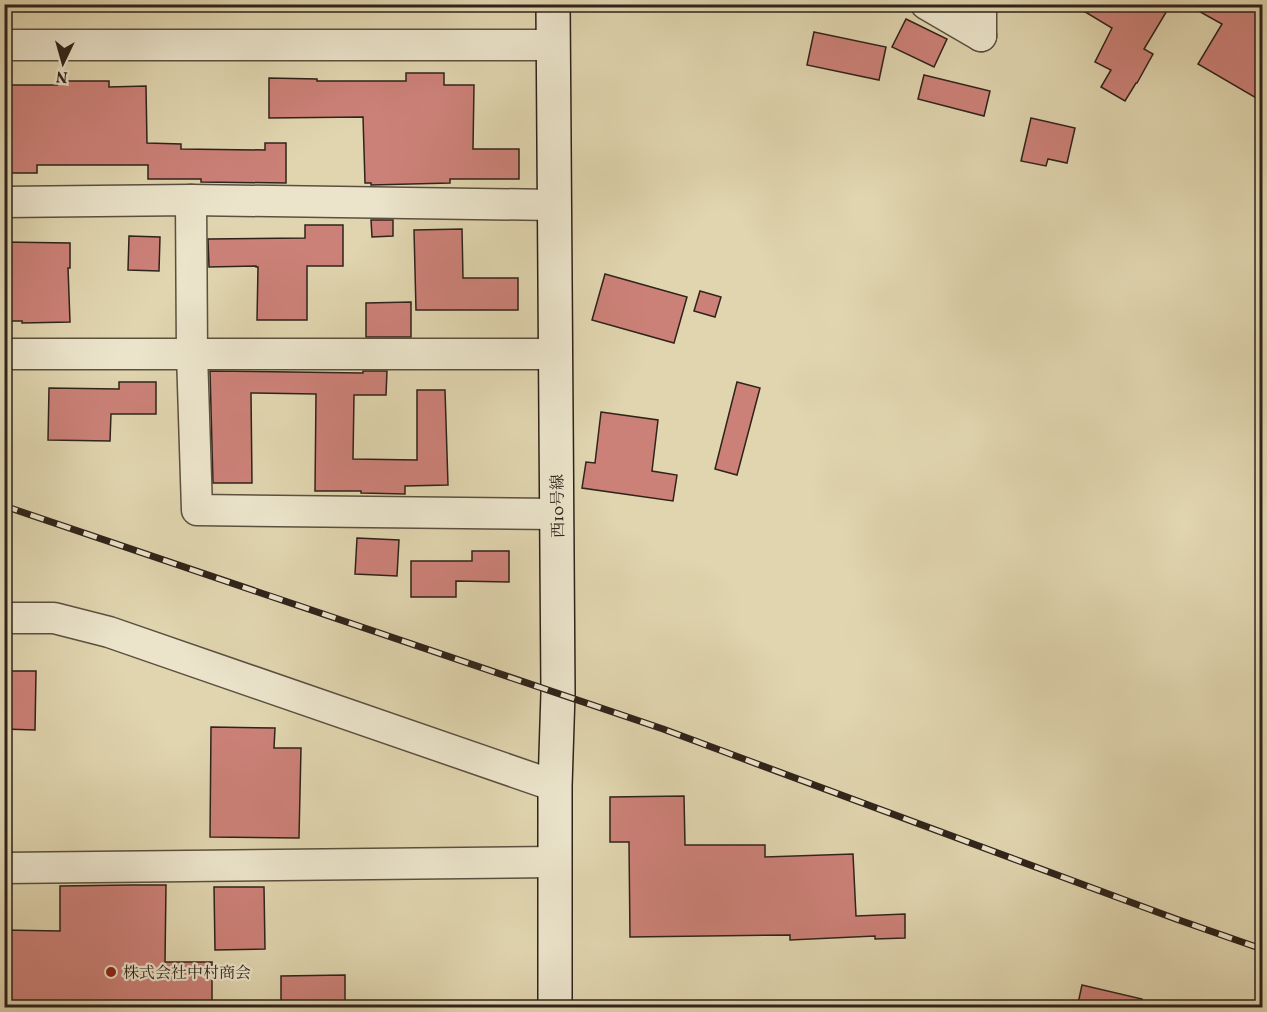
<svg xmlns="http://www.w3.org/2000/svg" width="1267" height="1012" font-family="Vollkorn,'Noto Serif JP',serif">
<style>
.building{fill:#cc8178;stroke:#2f231a;stroke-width:1.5}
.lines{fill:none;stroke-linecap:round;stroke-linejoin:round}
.street-casing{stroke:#5b503f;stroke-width:33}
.secondary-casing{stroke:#2f231a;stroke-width:36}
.street{stroke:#ebe4cb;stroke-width:30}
.secondary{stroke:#ebe4cb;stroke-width:33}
.rail-casing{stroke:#2f231a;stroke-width:7}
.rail{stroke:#ebe4cb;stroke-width:4.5;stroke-dasharray:14;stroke-linecap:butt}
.poi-dot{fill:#8f2418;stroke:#ebe4cb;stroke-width:2}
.labels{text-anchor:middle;stroke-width:4.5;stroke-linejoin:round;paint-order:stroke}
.street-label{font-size:16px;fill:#2f231a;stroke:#ebe4cb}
.poi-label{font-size:16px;fill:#2f231a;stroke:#ebe4cb;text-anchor:start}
</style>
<rect width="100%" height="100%" fill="#e0d5af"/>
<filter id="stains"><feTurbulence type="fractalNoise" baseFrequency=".00333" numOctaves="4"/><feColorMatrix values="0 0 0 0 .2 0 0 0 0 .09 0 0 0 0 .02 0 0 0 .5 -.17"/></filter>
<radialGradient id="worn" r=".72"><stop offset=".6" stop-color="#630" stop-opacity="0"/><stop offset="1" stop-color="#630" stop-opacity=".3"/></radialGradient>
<g class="building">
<path d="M1072,4H1171L1144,49L1153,54L1137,83H1136L1125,101L1101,87L1111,70L1095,62L1112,28Z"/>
<path d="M1186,4H1250L1263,11V102L1198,64L1222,24Z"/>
<path d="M906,19L947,39L934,67L892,47Z"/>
<path d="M814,32L886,47L879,80L807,65Z"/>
<path d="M406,73H444V85H474L473,149H519V179H450V183L371,185V183H365L363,117L269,118V78L317,79V81H406Z"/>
<path d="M924,75L990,91L984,116L918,99Z"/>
<path d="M57,81H109V87L146,86L147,143L181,144V149L265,150V143H286V183L201,182V179H148V165H37V173H4V85H57Z"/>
<path d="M1031,118L1075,128L1067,163L1048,159L1046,166L1021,161Z"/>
<path d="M371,220H393V236L372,237Z"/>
<path d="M305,225H343V266H307V320H257L258,267H256V266L209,267L208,239L305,238Z"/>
<path d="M462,229L463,278H518V310H416L414,230Z"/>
<path d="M129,236L160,237L159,271L128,270Z"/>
<path d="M4,242L70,243V268H68L70,322L22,323V321H4Z"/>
<path d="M605,274L687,297L674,343L592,320Z"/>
<path d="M700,291L721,297L715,317L694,311Z"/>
<path d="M411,302V337H366V303Z"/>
<path d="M210,371L363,373V371H387L386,395H354L353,459L417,460V390H445L448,485L405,486V494L361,493V491H315L316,394L251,393L252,483H213Z"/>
<path d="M119,382H156V414H111L110,441L48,440L49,388L119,389Z"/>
<path d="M737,382L760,388L737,475L715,469Z"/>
<path d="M601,412L658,420L652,471L677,475L673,501L582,488L586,462L595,463Z"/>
<path d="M357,538L399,540L397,576L355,574Z"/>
<path d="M472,551H509V582L456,581V597H411V561H472Z"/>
<path d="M4,671H36L35,730L4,729Z"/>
<path d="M211,727L275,728L274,748H301L299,838L210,837Z"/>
<path d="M684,796L685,845H765V857L853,854L856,916L905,914V938L875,939V936L790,940V935L630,937L629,842H610V797Z"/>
<path d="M131,885H166L165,962H212V1008H4V930L60,931V886Z"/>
<path d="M214,887H264L265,949L215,950Z"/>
<path d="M345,975V1008H281V976Z"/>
<path d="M1082,985L1142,999L1141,1008H1077Z"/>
</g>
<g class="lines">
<g class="street-casing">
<g id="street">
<path d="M926,4L981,36"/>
<path d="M981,4V36"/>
<path d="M4,45H554"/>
<path d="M191,200L192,354L197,510L557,514"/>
<path d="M4,202L191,200L555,205"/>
<path d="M4,354H555"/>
<path d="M4,618H54L109,632L555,786"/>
<path d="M4,868L555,862"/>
</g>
</g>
<g class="secondary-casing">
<path id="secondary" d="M553,4L558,693L555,786V1008"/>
</g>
<use href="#street" class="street"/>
<use href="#secondary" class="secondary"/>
<g class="rail-casing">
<path id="rail" d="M4,506L663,729L1176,919L1262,949"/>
</g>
<use href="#rail" class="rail"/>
</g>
<circle class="poi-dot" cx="111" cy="972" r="6"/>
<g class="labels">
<g class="street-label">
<text transform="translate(557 506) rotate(-91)" y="6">西10号線</text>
</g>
<g class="poi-label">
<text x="123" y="978">株式会社中村商会</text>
</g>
</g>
<rect width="1267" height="1012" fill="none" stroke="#e0d5af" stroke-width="24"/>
<rect x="6" y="6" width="1255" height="1000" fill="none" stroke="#2f231a" stroke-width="3"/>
<rect x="12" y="12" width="1243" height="988" fill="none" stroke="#2f231a" stroke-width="1.5"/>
<g transform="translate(63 63) rotate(185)" stroke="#ebe4cb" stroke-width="4.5" paint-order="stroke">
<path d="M0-4.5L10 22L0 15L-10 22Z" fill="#2f231a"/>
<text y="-9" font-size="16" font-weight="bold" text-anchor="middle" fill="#2f231a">N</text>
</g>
<rect width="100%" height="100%" filter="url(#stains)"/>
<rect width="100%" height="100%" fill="url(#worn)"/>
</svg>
